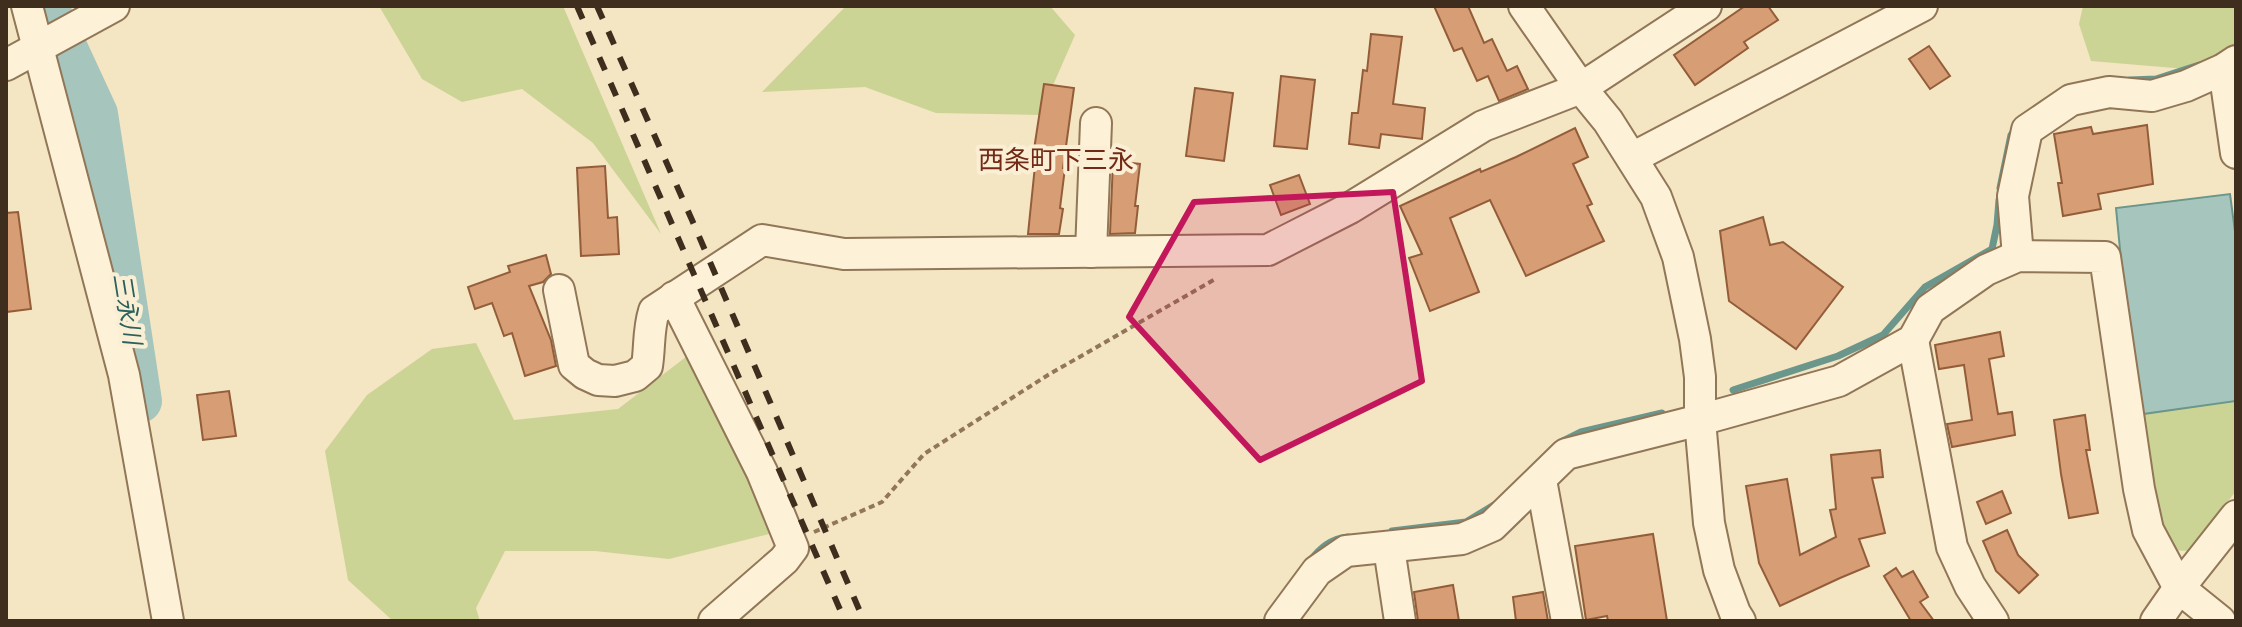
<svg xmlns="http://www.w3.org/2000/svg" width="2242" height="627" font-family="'Source Serif 4','Noto Sans JP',serif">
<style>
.green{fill:#ccd495}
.water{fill:#a6c6bd;stroke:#6b968b;stroke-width:2}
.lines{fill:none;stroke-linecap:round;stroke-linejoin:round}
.stream{stroke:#6b968b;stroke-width:7}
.river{stroke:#a6c6bd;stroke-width:44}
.building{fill:#d79d75;stroke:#945d3a;stroke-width:2}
.minor-casing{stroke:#917657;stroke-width:34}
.path{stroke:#917657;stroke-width:4;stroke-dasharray:6 4;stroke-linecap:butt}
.minor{stroke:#fdf2d8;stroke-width:30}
.rail{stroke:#3f2e1d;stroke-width:6;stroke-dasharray:14 14;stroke-linecap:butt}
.marked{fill:#c2185b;fill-opacity:0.2;stroke:#c2185b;stroke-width:6;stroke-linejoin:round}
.labels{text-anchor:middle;stroke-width:8;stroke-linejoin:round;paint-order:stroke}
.water-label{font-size:24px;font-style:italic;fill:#2a615d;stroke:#faefd4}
.quarter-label{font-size:26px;fill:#722a17;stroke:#faefd4}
</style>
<rect width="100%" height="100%" fill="#f4e5c3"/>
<g class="green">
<path d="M379,6H563L661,234L593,143L522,89L462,102L422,79Z"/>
<path d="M846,6H1050L1075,35L1040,115L936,113L865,87L762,92Z"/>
<path d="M2083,6H2236V41L2233,46L2186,69L2091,61L2079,24Z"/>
<path d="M476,343L514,420L618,409L695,350L777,532L669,559L595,551H505L476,608L480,621H393L348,580L325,451L367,395L432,349Z"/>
<path d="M2236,401V491L2189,551L2167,550L2136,415Z"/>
</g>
<path class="water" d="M2230,194L2236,239V401L2136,415L2116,208Z"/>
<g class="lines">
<g class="stream">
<path d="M2130,80L2156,79L2199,65"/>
<path d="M2000,188L2011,135L2017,128"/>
<path d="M1733,390L1838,356L1883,335L1925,287L1992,249L1997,225L1999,200"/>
<path d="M1561,442L1581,432L1662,413"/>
<path d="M1392,531L1466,522L1494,505"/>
<path d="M1310,561C1320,548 1330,539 1348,537"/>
</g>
<path class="river" d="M46,6L96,114L140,401"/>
</g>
<g class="building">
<path d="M1434,6H1468L1484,43L1492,39L1507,71L1517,66L1528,89L1499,101L1488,76L1477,81L1462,48L1454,51Z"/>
<path d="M1745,6H1768L1778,20L1744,42L1748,48L1695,85L1674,55Z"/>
<path d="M1371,34L1402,37L1393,104L1425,108L1422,139L1381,134L1379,148L1349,144L1352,113H1358L1363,70L1367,71Z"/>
<path d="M1929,46L1950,76L1930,89L1909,59Z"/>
<path d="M1281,76L1315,80L1307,149L1274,146Z"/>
<path d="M1044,84L1074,88L1063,168H1065L1060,208L1063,209L1059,234H1028L1036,156H1033Z"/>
<path d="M1195,88L1233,93L1224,161L1186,156Z"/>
<path d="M2147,125L2153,184L2098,194L2101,209L2063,216L2058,183H2062L2054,134L2091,127L2093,134Z"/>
<path d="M1575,128L1588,157L1573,164L1592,204L1587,206L1604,241L1526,276L1490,200L1450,218L1479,292L1430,311L1409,258L1422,254L1400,206L1480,169L1481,172L1516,157Z"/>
<path d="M1113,161L1140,164L1135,206H1138L1135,233L1110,234Z"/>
<path d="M605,166L608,218L617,217L619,254L581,256L577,168Z"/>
<path d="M1299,175L1310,204L1281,215L1270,185Z"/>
<path d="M18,212L31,309L6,312V213Z"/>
<path d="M1763,217L1770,245L1783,242L1843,287L1796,349L1729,301L1720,231Z"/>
<path d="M546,255L551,274L543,282L529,286L551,340L556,366L525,376L512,333L504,336L492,303L475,309L468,287L510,272L508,266Z"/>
<path d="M2000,332L2004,356L1989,359L1998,414L2012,412L2015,435L1952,447L1947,424L1972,420L1964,365L1939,369L1935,345Z"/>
<path d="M229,391L236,436L203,440L197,395Z"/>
<path d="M2085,415L2090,450H2086L2098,513L2069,518L2061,474L2054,420Z"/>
<path d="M1880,450L1883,477L1872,478L1885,533L1859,539L1869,566L1840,578L1780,606L1759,563L1746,486L1787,479L1800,555L1836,537L1830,510L1836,509L1831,455Z"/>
<path d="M2002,491L2011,513L1986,524L1977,502Z"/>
<path d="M2007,530L2018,555L2038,575L2019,593L1996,571L1983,541Z"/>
<path d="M1653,534L1667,621H1608L1607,616L1586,620L1575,546Z"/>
<path d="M1896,568L1902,577L1913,571L1928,597L1920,602L1934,621H1911L1884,576Z"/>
<path d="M1453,585L1459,621H1418L1414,592Z"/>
<path d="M1543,592L1548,621H1516L1513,597Z"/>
</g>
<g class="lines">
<g class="minor-casing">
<g id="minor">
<path d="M27,6L124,375L168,621"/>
<path d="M1524,6L1581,88L1608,121L1656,197L1678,257L1695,339L1700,377V420L1709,523L1719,570L1735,613L1740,621"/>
<path d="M6,65L114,6"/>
<path d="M2224,69L2236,153"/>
<path d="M1632,158L1922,6"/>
<path d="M1091,252L1096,123"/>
<path d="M2018,256L2013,196L2027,130L2071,100L2109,92L2152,96L2186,86L2224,69L2236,61"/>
<path d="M559,290L574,365L585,374L598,380L615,381L635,376L647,366C650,347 648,330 654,311L762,240L844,254L1268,250L1350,208L1483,126L1581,88L1706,6"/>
<path d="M674,297L762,472L793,548L784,560L714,621"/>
<path d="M1913,340L1952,547L1970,586L1993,621"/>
<path d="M1541,480L1567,621"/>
<path d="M1389,548L1400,621"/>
<path d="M1280,621L1317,571L1346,551L1462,539L1492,526L1566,454L1700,420L1839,381L1913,340L1930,309L1986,270L2018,256L2105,257L2139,489L2148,530L2179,588L2220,621"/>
<path d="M2156,621L2179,588L2236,516"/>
</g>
</g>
<path class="path" d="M814,532L882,502L924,454L1048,375L1217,278"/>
<use href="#minor" class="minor"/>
<g class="rail">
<path d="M577,6L845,621"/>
<path d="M597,6L692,220L864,621"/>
</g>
</g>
<path class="marked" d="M1393,192L1422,381L1260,460L1129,317L1194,202Z"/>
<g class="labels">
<g class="water-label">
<text transform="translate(127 309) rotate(81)" y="8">三永川</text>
</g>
<g class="quarter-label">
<text x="1056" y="169">西条町下三永</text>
</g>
</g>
<rect width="2242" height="627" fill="none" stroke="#3f2e1d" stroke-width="16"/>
</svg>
